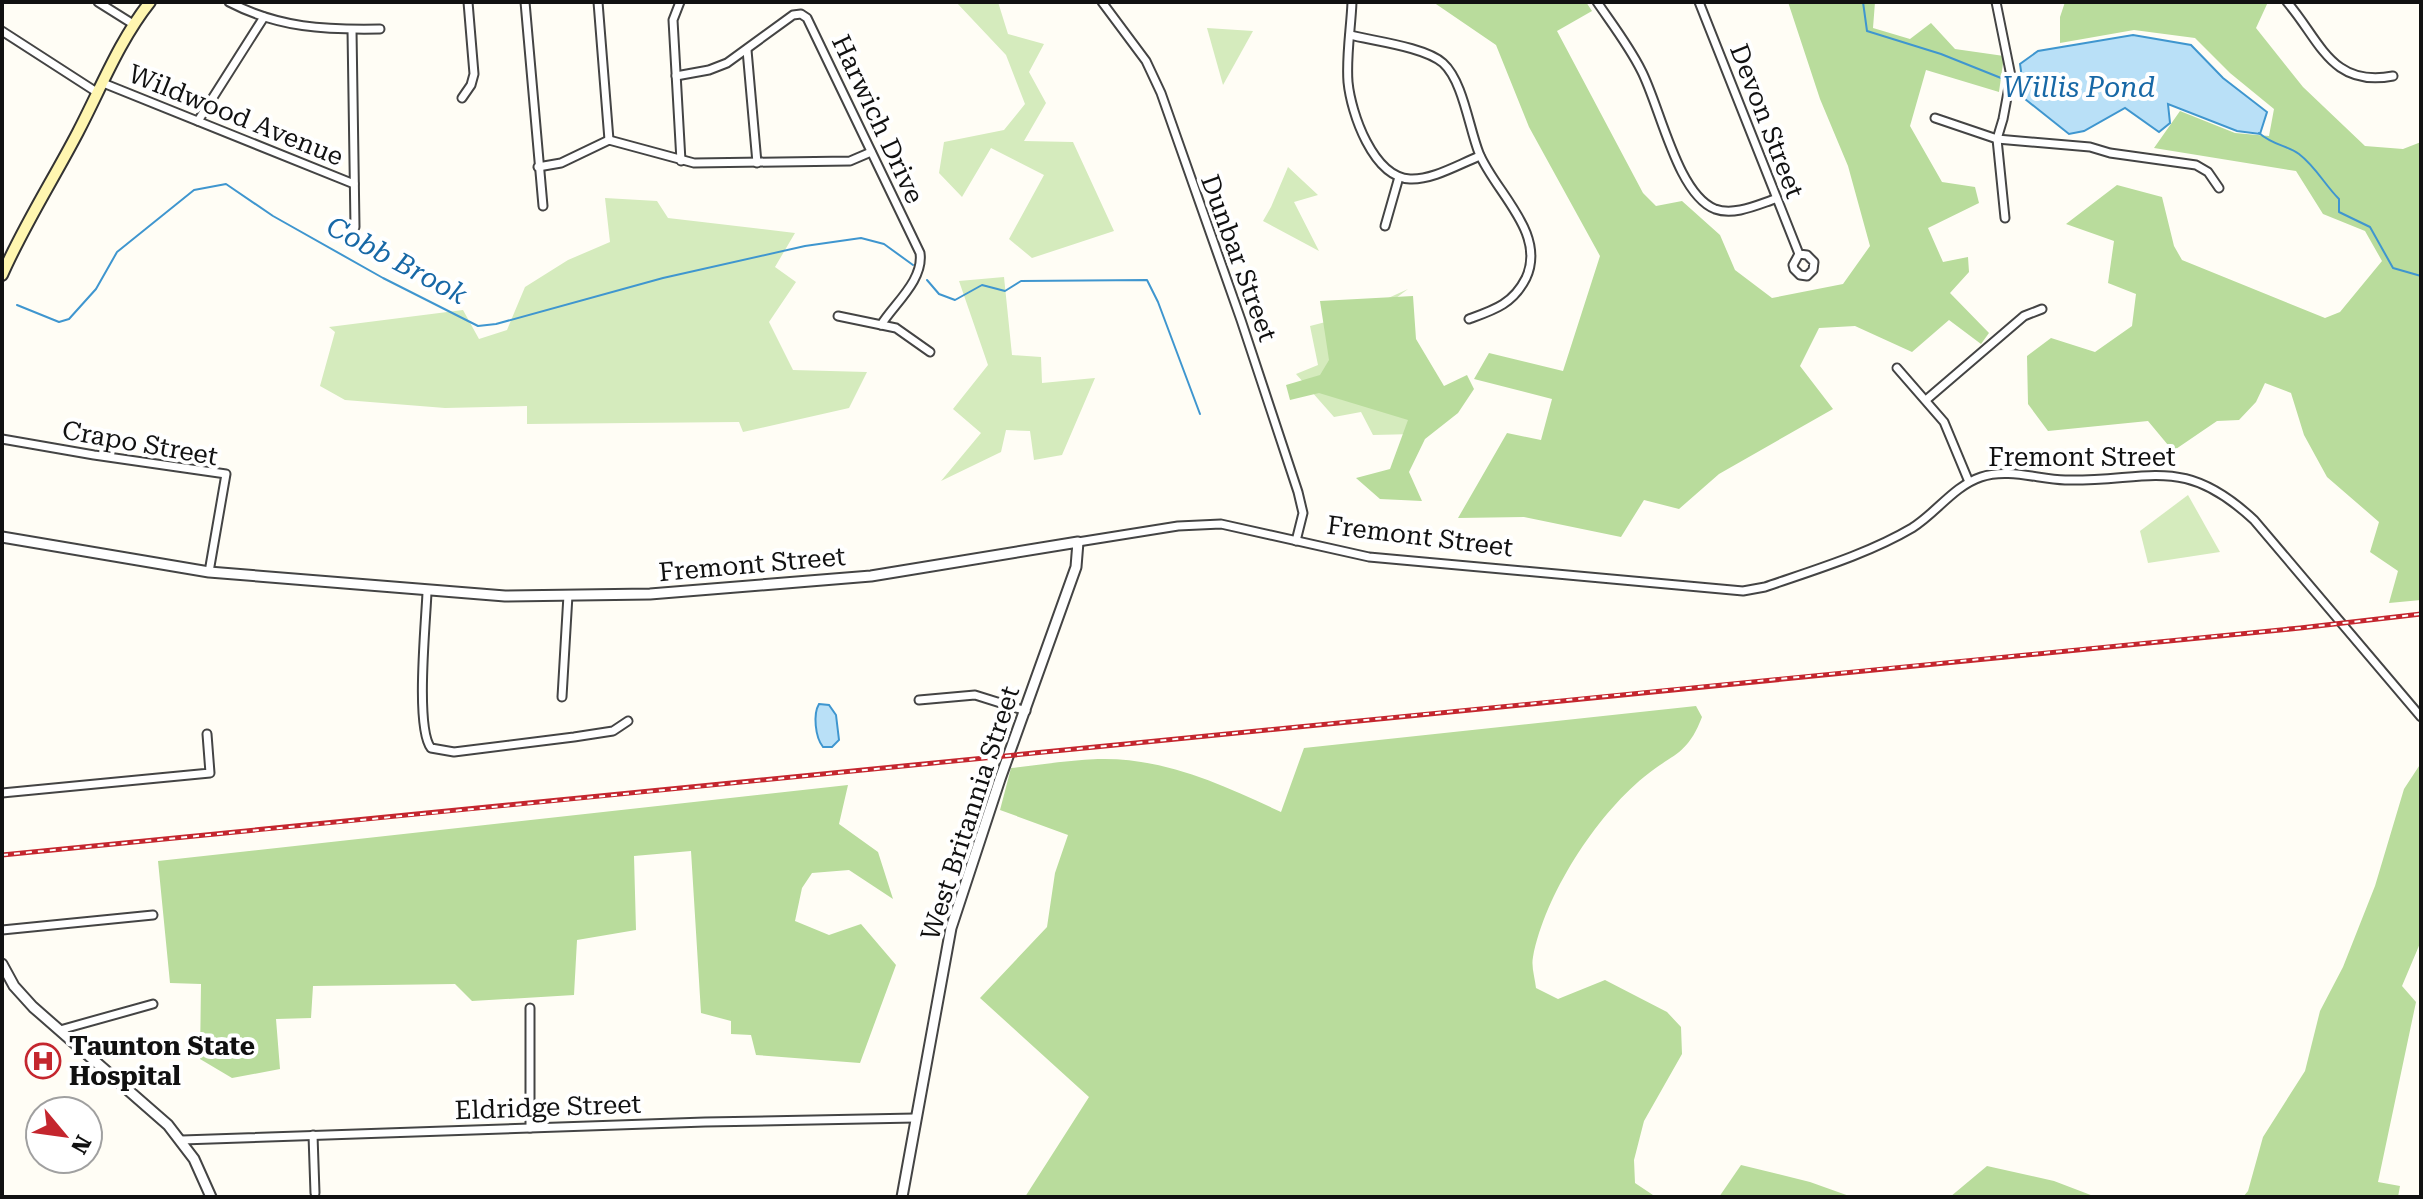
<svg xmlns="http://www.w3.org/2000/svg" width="2423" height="1199" font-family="'Roboto Serif',serif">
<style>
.green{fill:#d5ebbd}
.forest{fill:#b9dc9c}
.water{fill:#b9e0f7;stroke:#3f96cf;stroke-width:2}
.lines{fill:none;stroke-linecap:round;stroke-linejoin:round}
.stream{stroke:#3f96cf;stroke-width:2}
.minor-casing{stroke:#444;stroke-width:11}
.tertiary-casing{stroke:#444;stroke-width:13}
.secondary-casing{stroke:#333;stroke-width:14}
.minor{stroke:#fff;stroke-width:7}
.tertiary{stroke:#fff;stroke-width:9}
.secondary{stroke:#fff6b0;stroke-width:10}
.rail-casing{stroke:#c4262e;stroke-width:5}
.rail{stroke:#fff;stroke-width:2;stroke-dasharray:6;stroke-linecap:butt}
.labels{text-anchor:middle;stroke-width:8;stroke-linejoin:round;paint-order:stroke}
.street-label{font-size:26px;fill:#111;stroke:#fff}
.poi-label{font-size:26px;font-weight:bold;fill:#111;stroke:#fff;text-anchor:start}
.water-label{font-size:28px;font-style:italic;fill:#1768a6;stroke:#fff}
</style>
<rect width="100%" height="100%" fill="#fffdf5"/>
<g class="green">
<path d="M956,2H998L1008,34L1044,44L1029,72L1046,103L1024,141L1073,142L1114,231L1032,258L1009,239L1044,175L991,148L962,197L939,173L944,142L1004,130L1025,104L1006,55Z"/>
<path d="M1207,28L1253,31L1223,85Z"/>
<path d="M1288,167L1318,195L1294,202L1319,251L1263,221L1271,207Z"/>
<path d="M605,198L657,201L668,218L795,233L775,267L796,282L769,322L793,370L867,372L849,408L743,432L739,422L527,424V406L445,408L345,400L320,386L335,332L329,327L463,310L479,339L507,330L525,287L568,260L610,242Z"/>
<path d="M1004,277L1012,355L1041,357L1042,383L1095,378L1062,455L1034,460L1030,431L1006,430L1001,452L941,481L981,433L953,409L988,365L959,281Z"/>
<path d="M1408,289L1356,328L1392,344L1415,434L1373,435L1361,412L1334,417L1296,374L1318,365L1310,326L1349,316Z"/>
<path d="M2188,495L2220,552L2148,563L2140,531Z"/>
</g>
<g class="forest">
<path d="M1433,2H1586L1592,11L1557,31L1643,193L1656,206L1682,201L1720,235L1735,270L1772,298L1843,284L1870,246L1848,166L1820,99L1788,2H1875L1873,28L1910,39L1931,23L1955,49L2004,56L1999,92L1926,70L1910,126L1942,182L1975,187L1979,203L1928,228L1943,262L1968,257L1969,272L1950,293L1989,333L1981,344L1949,320L1912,352L1855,326L1819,328L1800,366L1833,409L1719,474L1679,509L1644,500L1621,537L1524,517L1458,518L1507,433L1541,440L1552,399L1474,379L1489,353L1563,371L1600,256L1529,127L1496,45Z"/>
<path d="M2065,2H2268L2256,28L2303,87L2365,146L2403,149L2421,142V600L2389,603L2398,571L2370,552L2379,522L2327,477L2304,435L2291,393L2265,383L2256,402L2239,420L2217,421L2173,451L2148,421L2048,431L2028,404L2027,356L2051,338L2095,352L2132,326L2136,294L2108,283L2114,241L2066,224L2117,185L2162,197L2174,246L2182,260L2325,318L2340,312L2382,261L2365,231L2323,214L2296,171L2154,148L2180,111L2235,133L2269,136L2274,109L2230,73L2195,38L2134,30L2060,43V17Z"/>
<path d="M1413,296L1416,339L1444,386L1467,375L1474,389L1458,413L1425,439L1409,472L1422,501L1380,499L1356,478L1390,469L1408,420L1319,393L1290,400L1286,385L1320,375L1329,360L1320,301Z"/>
<path d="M1696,706L1702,717C1687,756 1673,753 1644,777C1595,817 1545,895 1533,957C1531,967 1535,978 1536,988L1558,999L1605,980L1667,1012L1681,1027L1682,1054L1644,1121L1634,1160L1635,1183L1656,1197H1025L1089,1097L980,998L1047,927L1055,873L1068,835L1000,810L1011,768C1040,765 1069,760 1098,759C1163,757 1223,785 1281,812L1304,748Z"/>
<path d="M2421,763V941L2402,986L2416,1002L2378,1182L2400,1186L2398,1197H2243L2248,1191L2263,1137L2305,1071L2320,1011L2343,967L2375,886L2404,789Z"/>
<path d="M848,785L839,824L878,852L893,899L849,870L812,873L802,888L795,921L829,935L861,924L896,965L860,1063L756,1055L751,1035L731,1034V1021L701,1013L691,851L634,856L636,930L577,940L574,995L472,1001L455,984L313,986L311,1018L276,1019L280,1069L232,1078L200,1059L201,984L170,983L158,861Z"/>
<path d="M1741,1165L1810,1182L1852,1197H1719Z"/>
<path d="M1987,1166L2054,1181L2096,1197H1950Z"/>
</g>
<g class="water">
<path d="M2133,35L2191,45L2223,78L2267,112L2260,134L2237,131L2168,104L2170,123L2159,132L2125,108L2084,131L2069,134L2025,99L2020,64L2038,51Z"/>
<path d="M819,704L829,705L836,715L839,740L832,747H823C815,737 813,714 819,704Z"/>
</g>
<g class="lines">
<g class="stream">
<path d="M1863,2L1867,31L1941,54L2001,78"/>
<path d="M2259,133C2274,146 2287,145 2299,154C2316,167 2324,184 2339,199V212L2370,227L2393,268L2421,276"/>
<path d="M927,280L939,294L955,300L982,285L1005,291L1021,281L1147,280L1158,302L1200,414"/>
<path d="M17,305L59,322L69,319L96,289L117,252L194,190L226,184L273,216L383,278L478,326L496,324L663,278L805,246L861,238L884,244L913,265"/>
</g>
<g class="minor-casing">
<g id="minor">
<path d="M98,2L133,24"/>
<path d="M229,2C279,28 325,30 380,29"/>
<path d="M525,2L543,206"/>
<path d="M598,2L609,140"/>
<path d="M680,2L673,20L681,161"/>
<path d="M1102,2L1146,61L1161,93L1241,320L1298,492L1303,513L1296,541"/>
<path d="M1352,2C1351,28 1346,56 1348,82C1351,113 1373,177 1410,179C1433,180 1459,164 1480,156"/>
<path d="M1597,2C1612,24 1629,46 1641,70C1660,106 1677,194 1715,209C1734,216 1757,205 1775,199"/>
<path d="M1699,2L1799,254L1807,255L1814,262L1813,270L1807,276L1800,275L1794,269L1793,265L1799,254"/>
<path d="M1996,2L2011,76L2003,119L1997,139L2005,218"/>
<path d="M2287,2C2320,40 2331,88 2393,76"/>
<path d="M352,30L355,227"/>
<path d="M2,31L98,93"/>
<path d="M1350,35C1374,41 1425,47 1443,63C1463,81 1469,128 1479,153C1495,192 1547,233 1526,278C1513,304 1494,310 1469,319"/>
<path d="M747,50L757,163"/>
<path d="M676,76L709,70L727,63L793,15L801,14L807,18L920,253C924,280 894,304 881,325"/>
<path d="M103,83L354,184"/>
<path d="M462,98L471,85L474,74L468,2"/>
<path d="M1935,118L1997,139L2090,147L2110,153L2196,165L2208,172L2219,188"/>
<path d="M198,121L264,17"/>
<path d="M538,167L561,163L609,140L694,163L850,161L871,152"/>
<path d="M1385,226L1399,177"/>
<path d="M838,316L896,328L930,352"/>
<path d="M1897,368L1944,422L1969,482"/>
<path d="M1926,400L2024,316L2042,309"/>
<path d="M2,439L94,455L226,474L209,572"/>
<path d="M1078,542L1178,526L1221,524L1369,557L1743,591L1765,587C1814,570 1868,554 1912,528C1936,513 1954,486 1981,477C2007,468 2038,479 2065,480C2149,482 2182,453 2254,520L2421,717"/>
<path d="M427,592C426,621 415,728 431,748L454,752L574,737L613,731L628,721"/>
<path d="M562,697L568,595"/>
<path d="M919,700L975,695L1026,711"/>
<path d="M2,793L210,773L207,734"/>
<path d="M2,930L153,915"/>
<path d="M530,1008V1128"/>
<path d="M60,1030L153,1004"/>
<path d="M313,1135L315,1193"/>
<path d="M182,1140L705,1122L915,1118"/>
</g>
</g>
<g class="tertiary-casing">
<g id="tertiary">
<path d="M2,537L209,572L505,596L650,594L871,576L1078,542L1076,567L1000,779L951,928L902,1197"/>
<path d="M2,964L14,986L33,1007L168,1125L194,1159L211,1197"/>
</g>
</g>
<g class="secondary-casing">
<path id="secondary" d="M2,275C24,225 53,180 78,132C101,88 119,41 150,2"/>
</g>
<use href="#minor" class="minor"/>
<use href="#tertiary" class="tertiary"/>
<use href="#secondary" class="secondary"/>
<g class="rail-casing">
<path id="rail" d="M2,855C768,781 1534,702 2300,628L2421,614"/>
</g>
<use href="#rail" class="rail"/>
</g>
<defs>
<g id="hospital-ring" transform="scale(1.8)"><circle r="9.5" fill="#fff" stroke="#c4262e" stroke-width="1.5"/><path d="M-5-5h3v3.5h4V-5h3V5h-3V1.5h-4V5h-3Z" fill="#c4262e"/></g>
</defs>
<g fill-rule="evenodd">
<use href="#hospital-ring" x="43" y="1061"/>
</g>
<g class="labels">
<g class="street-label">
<text transform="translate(236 115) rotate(22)" y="9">Wildwood Avenue</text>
<text transform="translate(878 119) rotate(65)" y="9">Harwich Drive</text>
<text transform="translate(1767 121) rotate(69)" y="9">Devon Street</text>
<text transform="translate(1239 258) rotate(70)" y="9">Dunbar Street</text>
<text transform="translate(140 443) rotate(10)" y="9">Crapo Street</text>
<text x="2082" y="466">Fremont Street</text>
<text transform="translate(1420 536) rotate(7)" y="9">Fremont Street</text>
<text transform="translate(752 564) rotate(-5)" y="9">Fremont Street</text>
<text transform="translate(970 813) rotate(-72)" y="9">West Britannia Street</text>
<text transform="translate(548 1107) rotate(-2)" y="9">Eldridge Street</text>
</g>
<g class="poi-label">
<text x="69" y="1055">Taunton State<tspan x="69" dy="30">Hospital</tspan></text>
</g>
<g class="water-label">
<text x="2079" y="97">Willis Pond</text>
<text transform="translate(397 260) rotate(28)" y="10">Cobb Brook</text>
</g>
</g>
<rect width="2423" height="1199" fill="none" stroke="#111111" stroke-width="8"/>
<g transform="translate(64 1135) rotate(119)"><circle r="38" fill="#ffffff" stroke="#a0a0a0" stroke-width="2"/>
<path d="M0-6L14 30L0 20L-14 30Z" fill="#c4262e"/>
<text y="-12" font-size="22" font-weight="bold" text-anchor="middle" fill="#111111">N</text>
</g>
</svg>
